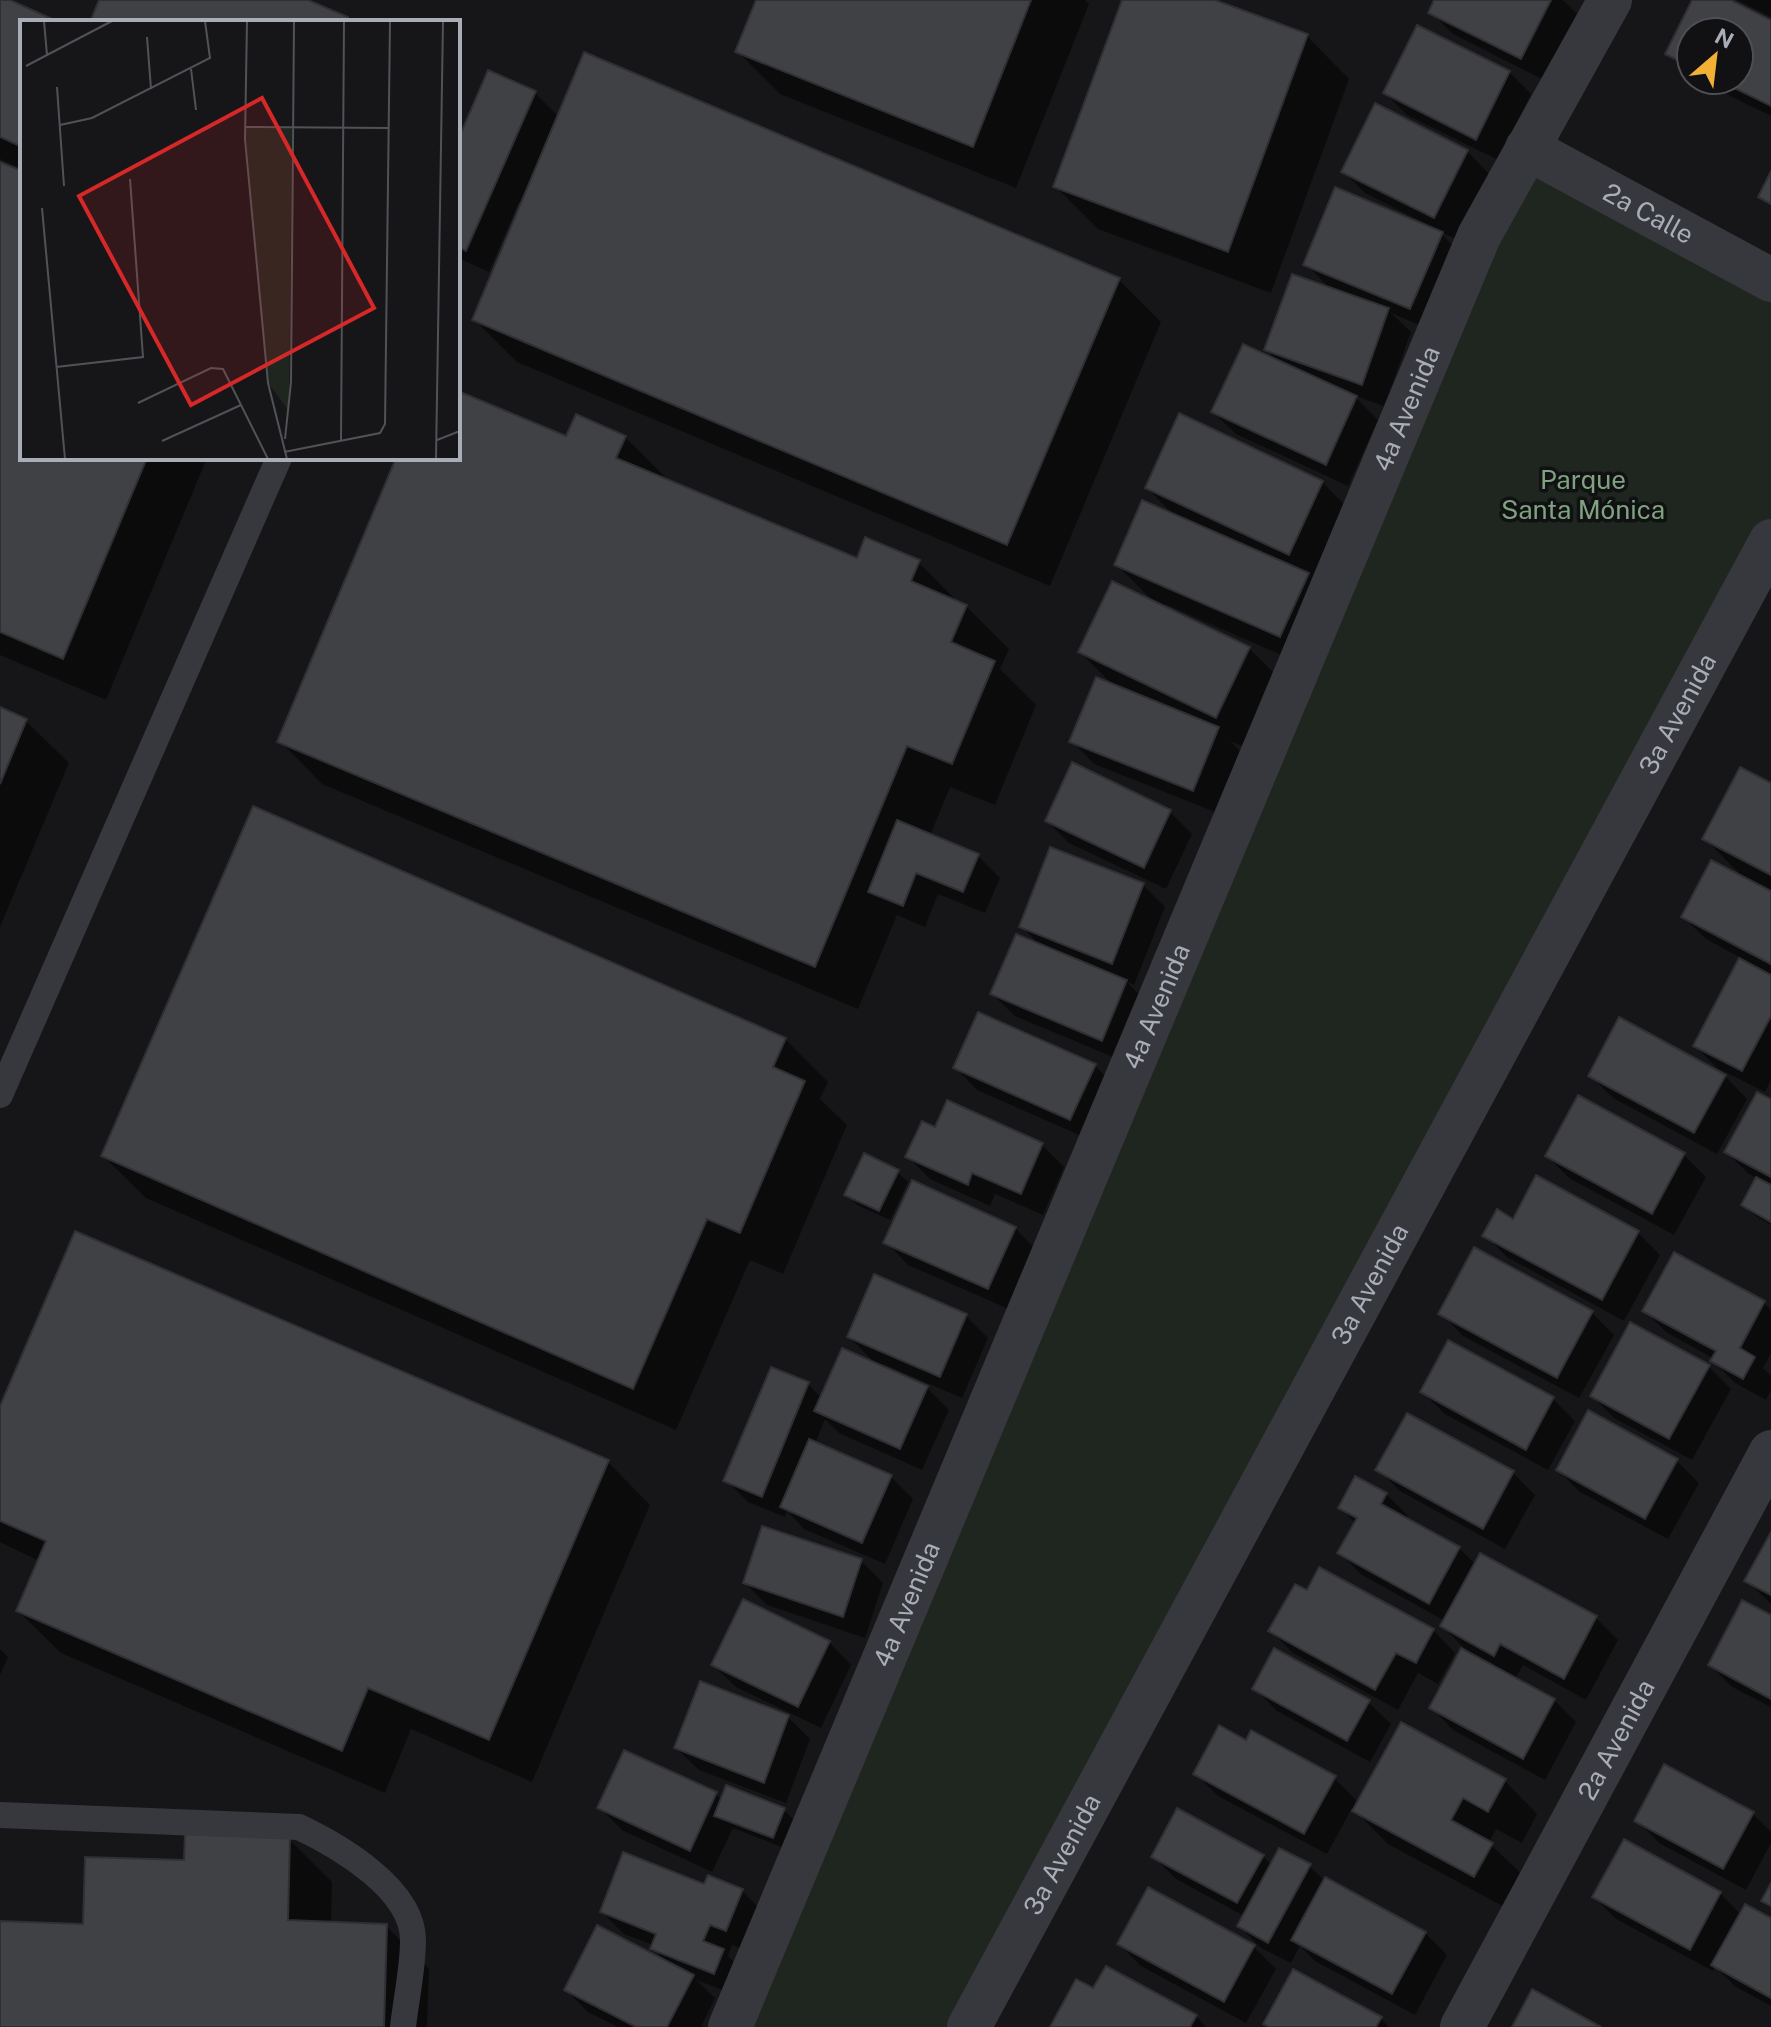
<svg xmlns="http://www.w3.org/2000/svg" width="1771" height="2027" font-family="'Public Sans',sans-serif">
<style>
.green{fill:#1e261f}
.shadow{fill:#0007}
.building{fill:#404145;stroke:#303034;stroke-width:2}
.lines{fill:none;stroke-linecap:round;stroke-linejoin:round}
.lane{stroke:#37383d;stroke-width:26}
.street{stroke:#37383d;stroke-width:44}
.labels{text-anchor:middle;stroke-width:7;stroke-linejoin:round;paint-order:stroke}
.street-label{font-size:26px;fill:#a8adb8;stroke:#111113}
.park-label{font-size:26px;fill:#7fa381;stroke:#111113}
.inset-road{fill:none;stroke:#505258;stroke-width:2}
.view{fill:#d62828;fill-opacity:0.15;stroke:#d62828;stroke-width:4}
.inset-edge{fill:none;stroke:#a8adb8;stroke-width:4}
</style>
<rect width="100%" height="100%" fill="#161618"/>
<path class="green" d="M1527,148L1771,280V541L969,2027H731Z"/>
<g class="shadow">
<path d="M0,0L55,22H22V169L0,159Z"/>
<path d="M758,0H1085L1089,4L1016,188L780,94L738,52Z"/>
<path d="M1124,0H1209L1307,36L1349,79L1271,293L1098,229L1056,187Z"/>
<path d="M1437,0H1563L1577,14L1544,80L1453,34L1431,12Z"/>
<path d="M1694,0H1726L1771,22V116L1698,80H1739V32H1691V76L1667,53Z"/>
<path d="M1737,0H1771V17Z"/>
<path d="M1509,72L1531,94L1498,160L1407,115L1385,93Z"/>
<path d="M535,93L559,117L1119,280L1161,322L1050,586L517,362L474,319L522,204L519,202L489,272L458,258V145Z"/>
<path d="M1467,151L1489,174L1456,239L1438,231L1464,256L1432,330L1391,313L1411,332L1384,406L1353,395L1378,420L1348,486L1236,434L1213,412L1278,361L1266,350L1331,290L1306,264L1427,228L1428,225L1365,193L1343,171Z"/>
<path d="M0,164L22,173V458H207L106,700L0,655Z"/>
<path d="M458,393L567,439L625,437L668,480L858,561L918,562L960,604L966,606L1009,649L1000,669L1036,705L995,805L950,787L930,836L978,856L1000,878L985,913L938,894L925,927L897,915L858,1009L322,784L280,741L398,458H458Z"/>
<path d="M1322,482L1355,515L1313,669L1165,604L1164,608L1249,648L1282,681L1249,749L1230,741L1240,751L1215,812L1094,764L1072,741L1115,687L1080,652L1155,603L1117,565L1176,517L1147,488Z"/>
<path d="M0,710L26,721L69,763L0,927Z"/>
<path d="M1771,785V1080L1765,1092L1717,1068L1695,1046L1741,958L1706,939L1683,917L1744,878L1704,838Z"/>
<path d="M1170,812L1192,834L1166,889L1069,843L1047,821Z"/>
<path d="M1143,885L1165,907L1134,985L1127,982L1148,1004L1125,1062L1015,1016L992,994L1041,946L1021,926Z"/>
<path d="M785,1039L828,1082L820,1099L847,1125L783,1274L750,1260L676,1430L146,1198L103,1156Z"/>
<path d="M1094,1065L1117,1088L1093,1141L977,1090L955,1067Z"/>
<path d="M1591,1076H1725L1747,1099L1717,1154L1613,1098Z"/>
<path d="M1771,1101V1225L1754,1215L1743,1205L1758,1179L1749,1174L1726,1152Z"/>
<path d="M936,1130L1042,1145L1064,1167L1043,1215L995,1194L990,1206L930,1179L908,1157Z"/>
<path d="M1684,1155L1706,1177L1674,1235L1569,1178L1547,1156Z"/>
<path d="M897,1172L908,1182L890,1220L857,1205L847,1194Z"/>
<path d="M1015,1228L1037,1251L1011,1310L908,1265L886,1242Z"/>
<path d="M1638,1233L1660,1255L1624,1321L1507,1257L1485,1235Z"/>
<path d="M1764,1303L1771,1310V1353L1763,1368L1771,1376V1390L1766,1400L1735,1383L1713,1361L1714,1359L1666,1332L1644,1310Z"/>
<path d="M1441,1313H1592L1614,1335L1579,1398L1463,1336Z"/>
<path d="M966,1316L988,1338L962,1398L883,1364L881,1368L927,1388L949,1410L922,1470L839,1433L825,1419L815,1444L891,1477L913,1499L885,1564L804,1529L787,1511L785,1517L748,1502L726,1480L772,1369L808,1384L822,1398L878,1366L849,1337Z"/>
<path d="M1449,1342L1553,1399L1575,1421L1548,1470L1445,1414L1422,1392Z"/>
<path d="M1708,1366L1731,1389L1692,1460L1614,1418L1592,1396Z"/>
<path d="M0,1411L608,1462L650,1505L532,1782L411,1729L385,1793L61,1653L18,1611L39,1561L0,1542Z"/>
<path d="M1677,1461L1699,1483L1668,1539L1580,1492L1558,1470Z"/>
<path d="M1378,1469L1513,1473L1535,1495L1505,1549L1400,1491Z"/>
<path d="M1386,1494L1408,1516L1406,1520L1459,1548L1476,1565L1596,1618L1618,1640L1586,1700L1523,1665L1515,1679L1554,1700L1576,1722L1545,1780L1453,1730L1431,1707L1470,1654L1442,1626L1445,1621L1362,1575L1340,1553L1356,1524L1340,1507Z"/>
<path d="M1771,1536V1604L1747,1581Z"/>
<path d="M861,1561L883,1583L865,1638L767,1605L745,1583Z"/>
<path d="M1771,1617V1707L1732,1687L1710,1665Z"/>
<path d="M1433,1630L1455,1653L1438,1684L1418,1673L1398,1710L1293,1653L1271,1631Z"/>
<path d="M829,1642L851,1665L821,1728L736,1687L713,1665Z"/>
<path d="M0,1649L8,1657L0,1675Z"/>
<path d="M1255,1689L1368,1702L1391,1724L1370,1762L1277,1711Z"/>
<path d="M788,1717L810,1739L786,1803L699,1770L676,1748Z"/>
<path d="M1247,1743L1334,1778L1359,1803L1505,1781L1537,1814L1522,1843L1496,1829L1489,1843L1525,1877L1508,1909L1388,1844L1352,1808L1327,1854L1218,1796L1196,1774Z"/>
<path d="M625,1752L716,1794L722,1800L784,1810L794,1820L784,1848L733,1828L712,1872L622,1830L600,1808Z"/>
<path d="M1753,1814L1771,1832V1843L1746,1890L1659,1843L1637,1820Z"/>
<path d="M289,1839L332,1882L331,1924L386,1926L429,1969L427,2027H0V1923L85,1926L186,1862Z"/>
<path d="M1263,1856L1272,1866H1309L1325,1881L1425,1933L1447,1955L1415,2015L1315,1961L1300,1946L1291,1963L1261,1948L1239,1926L1244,1916L1176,1879L1154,1857Z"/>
<path d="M705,1886L742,1891L764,1913L749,1952L732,1945L728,1956L745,1973L736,1995L696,1980L715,1998L701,2027H618L588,2012L566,1990L664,1960L652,1948L653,1945L624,1934L602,1912Z"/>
<path d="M1720,1893L1741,1915L1771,1921V2006L1736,1987L1715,1967L1713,1971L1616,1919L1594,1897Z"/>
<path d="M1119,1944L1254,1947L1276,1969L1246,2023L1141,1966Z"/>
<path d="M1094,1991L1196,2016L1206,2027H1052Z"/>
<path d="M1381,2019L1389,2027H1269Z"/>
</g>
<g class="building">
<path d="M0,0H10L59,22H22V147L0,137Z"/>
<path d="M99,0H308L348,17L346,22H90Z"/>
<path d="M756,0H1031L973,147L735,52Z"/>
<path d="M1122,0H1215L1308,34L1228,252L1053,187Z"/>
<path d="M1434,0H1551L1521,59L1428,13Z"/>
<path d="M1692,0H1731L1771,20V106L1718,80H1739V32H1691V67L1665,54Z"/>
<path d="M1417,25L1510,71L1476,140L1383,93Z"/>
<path d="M584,52L1120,278L1007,545L472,320Z"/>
<path d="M488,70L536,91L466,251L458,247V140Z"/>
<path d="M1375,103L1468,150L1434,218L1341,172Z"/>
<path d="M0,162L22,171V458H147L63,659L0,632Z"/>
<path d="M1771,171V204L1758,197Z"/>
<path d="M1335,187L1443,232L1410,309L1303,265Z"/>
<path d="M1292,274L1389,308L1362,385L1264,350Z"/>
<path d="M1243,344L1357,396L1326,465L1211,412Z"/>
<path d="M458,391L566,436L576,414L626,436L616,458L857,558L865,537L920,560L911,581L967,605L951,642L995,661L952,764L907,746L815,967L277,742L396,458H458Z"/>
<path d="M1179,413L1323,481L1289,555L1145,488Z"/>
<path d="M1142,500L1309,573L1280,637L1114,565Z"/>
<path d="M1112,581L1250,647L1216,718L1078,652Z"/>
<path d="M1096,677L1219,727L1193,791L1069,742Z"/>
<path d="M0,707L27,719L0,784Z"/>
<path d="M1072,762L1171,810L1144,868L1045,821Z"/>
<path d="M1740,767L1771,783V875L1702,839Z"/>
<path d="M253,806L786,1038L773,1067L805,1081L740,1233L707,1219L633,1389L101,1156Z"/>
<path d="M897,820L979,854L963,892L916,873L903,906L868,892Z"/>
<path d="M1050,847L1144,883L1112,964L1019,927Z"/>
<path d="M1711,860L1771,891V964L1681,917Z"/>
<path d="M1016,934L1127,980L1102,1041L990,994Z"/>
<path d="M1739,958L1771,975V1016L1742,1071L1693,1046Z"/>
<path d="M978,1012L1096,1064L1070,1120L953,1068Z"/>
<path d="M1619,1017L1726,1075L1694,1133L1588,1076Z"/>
<path d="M1757,1092L1771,1099V1177L1724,1152Z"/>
<path d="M1578,1095L1685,1153L1652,1214L1545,1156Z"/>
<path d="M947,1100L1043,1143L1021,1194L972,1173L968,1185L905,1157L922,1121L935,1127Z"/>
<path d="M864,1153L899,1170L879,1211L844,1195Z"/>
<path d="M1536,1175L1639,1231L1602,1300L1482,1236L1497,1209L1513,1219Z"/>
<path d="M1756,1177L1771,1185V1222L1741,1205Z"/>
<path d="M912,1180L1016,1227L988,1289L883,1243Z"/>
<path d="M75,1231L609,1460L489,1740L368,1688L342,1751L16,1611L46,1541L0,1521V1406Z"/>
<path d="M1474,1247L1593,1311L1557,1378L1438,1314Z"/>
<path d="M1674,1252L1765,1301L1740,1348L1755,1357L1743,1379L1710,1361L1716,1351L1642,1311Z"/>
<path d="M874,1274L967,1314L940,1377L847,1337Z"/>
<path d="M1630,1322L1710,1365L1669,1439L1590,1396Z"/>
<path d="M1448,1340L1554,1397L1526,1450L1420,1392Z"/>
<path d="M842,1348L928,1386L900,1449L814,1411Z"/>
<path d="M771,1367L809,1382L762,1497L723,1481Z"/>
<path d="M1588,1410L1678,1459L1645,1519L1556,1470Z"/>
<path d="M1407,1413L1514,1471L1483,1529L1375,1470Z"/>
<path d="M809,1439L892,1475L862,1543L780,1507Z"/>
<path d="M1355,1476L1387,1493L1381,1504L1460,1547L1429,1604L1337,1553L1357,1518L1338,1508Z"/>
<path d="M762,1526L862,1559L843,1617L743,1583Z"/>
<path d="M1771,1532V1595L1744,1581Z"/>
<path d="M1480,1553L1597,1616L1564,1679L1500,1644L1494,1656L1440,1626Z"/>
<path d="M1319,1567L1434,1629L1416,1663L1396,1653L1375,1690L1268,1631L1295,1584L1307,1590Z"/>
<path d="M743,1599L830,1641L798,1707L711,1665Z"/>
<path d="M1742,1600L1771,1615V1699L1708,1665Z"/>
<path d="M1274,1648L1370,1700L1347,1741L1252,1689Z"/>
<path d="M1461,1648L1555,1699L1523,1759L1429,1708Z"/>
<path d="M700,1681L789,1715L764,1783L674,1748Z"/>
<path d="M1401,1722L1506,1779L1488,1812L1463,1798L1451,1820L1493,1843L1474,1877L1352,1811Z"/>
<path d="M1219,1725L1246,1740L1251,1730L1336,1776L1304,1834L1193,1774Z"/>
<path d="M624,1750L717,1792L690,1851L597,1808Z"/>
<path d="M1664,1764L1754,1812L1723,1869L1634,1821Z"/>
<path d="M726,1785L785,1808L773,1838L714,1816Z"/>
<path d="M1177,1808L1264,1855L1237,1903L1151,1857Z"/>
<path d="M185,1833L290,1837L288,1920L387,1924L384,2027H0V1921L83,1924L85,1857L184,1860Z"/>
<path d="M1624,1839L1721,1892L1690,1950L1592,1897Z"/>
<path d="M1279,1848L1311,1864L1268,1943L1237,1926Z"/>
<path d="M623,1852L704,1884L708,1875L743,1889L726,1931L710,1925L703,1941L724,1949L714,1974L650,1949L656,1934L600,1912Z"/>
<path d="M1325,1877L1426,1932L1392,1994L1291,1940Z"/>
<path d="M1771,1883V1906L1761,1901Z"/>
<path d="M1148,1887L1255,1945L1224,2002L1117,1944Z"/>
<path d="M1745,1904L1771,1918V1998L1711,1965Z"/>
<path d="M597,1925L694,1975L667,2027H636L564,1990Z"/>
<path d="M1106,1966L1197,2015L1190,2027H1050L1076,1979L1093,1988Z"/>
<path d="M1293,1969L1382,2017L1376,2027H1269L1263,2024Z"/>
<path d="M1532,1989L1601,2027H1512Z"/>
</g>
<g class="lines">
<g class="lane">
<path d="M0,1095L279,458"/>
<path d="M0,1815L299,1827C339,1846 413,1889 413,1940C413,1969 406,1999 403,2027"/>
</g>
<g class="street">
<path id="s1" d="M1527,148L1771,280"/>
<path id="s2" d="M730,2027L1479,236L1610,0"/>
<path id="s3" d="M969,2027L1771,541"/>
<path id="s4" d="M1462,2027L1771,1452"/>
</g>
</g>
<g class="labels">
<g class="street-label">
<text dy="9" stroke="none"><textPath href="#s1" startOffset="138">2a Calle</textPath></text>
<text dy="9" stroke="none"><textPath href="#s2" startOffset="1754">4a Avenida</textPath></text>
<text dy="9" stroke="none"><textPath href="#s3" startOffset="1492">3a Avenida</textPath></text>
<text dy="9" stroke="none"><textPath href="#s2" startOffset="1106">4a Avenida</textPath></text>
<text dy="9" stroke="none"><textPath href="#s3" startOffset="844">3a Avenida</textPath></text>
<text dy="9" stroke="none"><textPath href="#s2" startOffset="458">4a Avenida</textPath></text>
<text dy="9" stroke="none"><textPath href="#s4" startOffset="326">2a Avenida</textPath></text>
<text dy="9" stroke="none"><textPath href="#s3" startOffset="196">3a Avenida</textPath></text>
</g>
<g class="park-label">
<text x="1583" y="489">Parque<tspan x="1583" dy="30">Santa Mónica</tspan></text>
</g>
</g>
<g transform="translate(20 20)">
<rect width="440" height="440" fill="#161618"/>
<path d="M225,107H272L269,391L248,363Z" fill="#1e261f"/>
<path class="inset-road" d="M24,1L27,35M227,1L225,119L248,363L267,439M127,17L131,69M6,46L92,1M171,49L176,90M37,67L44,166M40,105L72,98L190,38L185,1M225,107L368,108M22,188L45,439M36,347L123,337L110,159M118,383L191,348L203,349L248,439M265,419L271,362L274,1M321,420L324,1M417,420L440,411M142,421L221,385M264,432L360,413L365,404L370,1M416,439L423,1"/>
<path class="view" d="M242,78L354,288L171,385L59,176Z"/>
<rect width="440" height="440" class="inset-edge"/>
</g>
<g transform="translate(1715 56) rotate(28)"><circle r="38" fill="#111113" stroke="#4d4f55" stroke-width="2"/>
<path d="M0-6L14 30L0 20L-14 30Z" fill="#f2b134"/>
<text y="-12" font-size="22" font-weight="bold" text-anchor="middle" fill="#a8adb8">N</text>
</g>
</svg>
